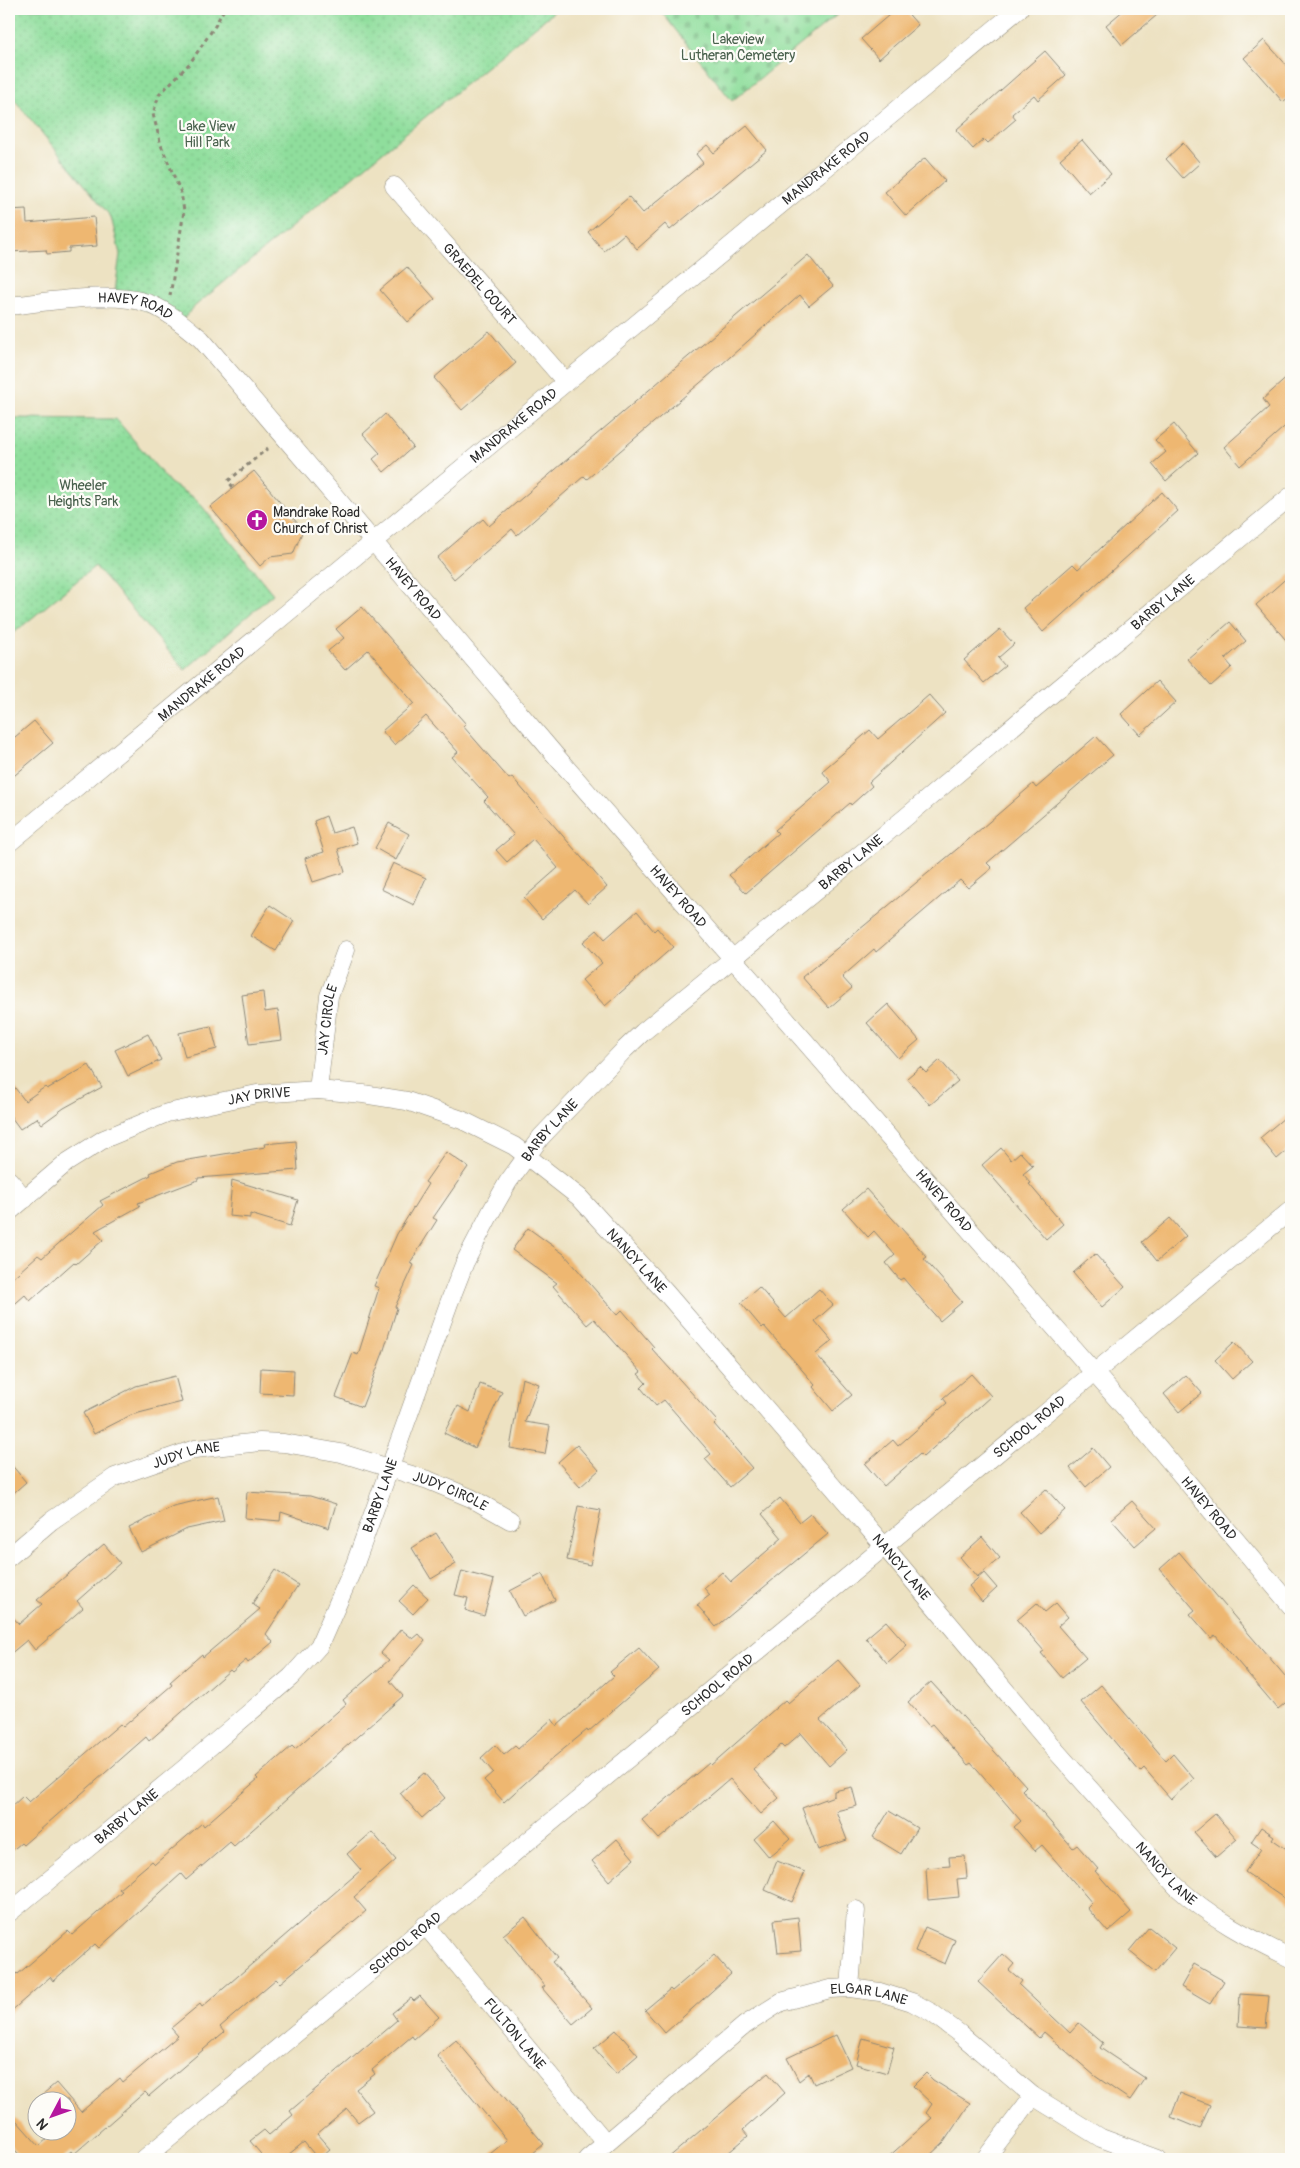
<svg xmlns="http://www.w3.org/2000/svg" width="1300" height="2168" font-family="Pangolin,sans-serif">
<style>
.green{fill:url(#green-dots);stroke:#5d8464}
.cemetery{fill:url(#cemetery-stones);stroke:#5d8464}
.building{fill:#eeb771}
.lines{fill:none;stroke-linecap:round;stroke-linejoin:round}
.minor-casing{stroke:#8c8676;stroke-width:19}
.path{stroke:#8c8676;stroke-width:3;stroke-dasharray:4 4;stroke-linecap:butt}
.minor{stroke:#fff;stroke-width:18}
.labels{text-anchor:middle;stroke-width:4.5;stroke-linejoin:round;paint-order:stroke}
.park-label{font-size:14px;fill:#49614d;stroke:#fdfcf7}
.street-label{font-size:14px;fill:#2b2b2b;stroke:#fdfcf7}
.poi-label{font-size:14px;fill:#2b2b2b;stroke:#fdfcf7;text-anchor:start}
</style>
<defs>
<pattern id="green-dots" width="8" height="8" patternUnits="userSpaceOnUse" patternTransform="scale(1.25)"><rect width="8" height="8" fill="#8fde9c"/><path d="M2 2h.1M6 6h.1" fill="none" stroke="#7cbf87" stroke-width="1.8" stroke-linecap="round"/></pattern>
<pattern id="cemetery-stones" width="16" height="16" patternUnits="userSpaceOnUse" patternTransform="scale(1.25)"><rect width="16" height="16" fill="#8fde9c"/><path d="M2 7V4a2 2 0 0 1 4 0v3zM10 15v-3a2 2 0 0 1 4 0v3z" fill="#7cbf87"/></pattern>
</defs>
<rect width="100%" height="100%" fill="#fdfcf7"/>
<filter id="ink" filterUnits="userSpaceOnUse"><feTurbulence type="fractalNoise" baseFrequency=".02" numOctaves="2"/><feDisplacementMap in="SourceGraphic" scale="10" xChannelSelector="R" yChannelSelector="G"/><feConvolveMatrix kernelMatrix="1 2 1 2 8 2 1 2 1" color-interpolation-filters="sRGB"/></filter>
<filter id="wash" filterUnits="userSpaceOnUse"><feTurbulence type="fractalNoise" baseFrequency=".0096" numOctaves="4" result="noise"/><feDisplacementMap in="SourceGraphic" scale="20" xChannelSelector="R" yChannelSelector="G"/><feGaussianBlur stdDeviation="1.12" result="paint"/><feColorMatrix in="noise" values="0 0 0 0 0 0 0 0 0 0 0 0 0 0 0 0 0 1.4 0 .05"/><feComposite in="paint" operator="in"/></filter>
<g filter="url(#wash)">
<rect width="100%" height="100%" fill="#ede2c2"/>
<g class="green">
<path d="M9,9H557L195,306L181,322L114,299L120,254L111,217L9,93Z"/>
<path d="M9,418L116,419L170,483L197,500L273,594L185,670L95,566L9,637Z"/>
</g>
<path class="cemetery" d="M659,9H844L732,101Z"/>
<g id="blocks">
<g class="building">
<path d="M896,9H904L918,25L879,59L861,39Z"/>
<path d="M1125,9H1164L1122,45L1106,25Z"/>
<path d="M1264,40L1291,70V95L1283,102L1244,58Z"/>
<path d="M1045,51L1066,75L1038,100L1034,95L1012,114L1016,119L988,143L984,139L973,149L956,130Z"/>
<path d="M747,126L767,150L670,230L665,224L637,249L624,234L604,251L588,232L629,197L643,213L703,163L696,154L707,145L714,153Z"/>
<path d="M1082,140L1111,174L1089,193L1060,159Z"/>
<path d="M1183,143L1200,163L1183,178L1166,159Z"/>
<path d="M925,158L945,181L906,216L885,192Z"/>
<path d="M26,209L27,223L94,217L97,246L69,248V252L47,254L46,250L9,252V210Z"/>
<path d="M808,255L833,286L809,306L800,295L713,372L587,479L584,476L517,535L512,529L454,579L437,558L483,519L489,526Z"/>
<path d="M407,267L435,299L408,322L380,290Z"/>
<path d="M489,331L516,363L462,410L434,378Z"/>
<path d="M1291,374V421L1240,466L1224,447L1269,407L1263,399Z"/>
<path d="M385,414L413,447L384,472L373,459L380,453L363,434Z"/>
<path d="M1174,424L1198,453L1166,481L1152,464L1166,452L1155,440Z"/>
<path d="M254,471L303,530L293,554L270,557L260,566L210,507Z"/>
<path d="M1162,492L1178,511L1043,632L1023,608L1073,564L1078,569Z"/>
<path d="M1291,574V646L1256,605Z"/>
<path d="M362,607L466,724L463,726L509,779L512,777L607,887L588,904L575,890L542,919L524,898L558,868L533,839L507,862L496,850L514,835L484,801L488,797L452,757L458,752L426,716L394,745L382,731L414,703L368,650L345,670L328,651L344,638L336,629Z"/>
<path d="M1230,622L1246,641L1225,659L1232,667L1211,686L1187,659Z"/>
<path d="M1000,629L1014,644L998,658L1005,666L984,683L964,660Z"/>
<path d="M1157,681L1176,702L1140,735L1121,714Z"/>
<path d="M929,695L945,713L869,782L872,786L851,805L850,803L746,893L729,875L778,833L775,830L831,782L822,771L870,730L878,739Z"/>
<path d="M34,721L53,743L9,780V742Z"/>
<path d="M1096,736L1113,755L987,863L992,868L968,888L960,880L876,952L874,949L842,977L852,988L829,1008L802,977L968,840L1033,784L1036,788Z"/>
<path d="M326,816L332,833L352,827L357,843L338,849L345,872L313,882L305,858L324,852L314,821Z"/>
<path d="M389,823L409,834L396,860L375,848Z"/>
<path d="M393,863L426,878L414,905L381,889Z"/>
<path d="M270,905L294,921L276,951L251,936Z"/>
<path d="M637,911L654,931L657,928L673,947L605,1006L582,980L602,963L583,942L597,930L605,939Z"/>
<path d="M263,992L265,1012L278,1010L282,1040L249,1044L242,995Z"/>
<path d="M888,1004L919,1040L898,1058L867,1023Z"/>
<path d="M211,1026L217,1049L185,1057L179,1033Z"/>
<path d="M148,1034L161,1060L128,1076L115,1050Z"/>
<path d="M940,1060L958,1081L930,1105L907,1078L920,1067L926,1073Z"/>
<path d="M89,1065L102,1087L64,1108L42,1124L37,1118L20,1129L9,1114V1080L25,1101L45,1087L47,1089Z"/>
<path d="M1291,1112V1147L1277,1159L1260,1138Z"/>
<path d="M296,1141L298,1170L198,1178V1180L138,1203L140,1206L95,1231L103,1240L76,1264L74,1262L30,1301L25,1295L9,1309V1281L38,1255L42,1258L103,1205L100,1201L151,1175L150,1173L177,1162L265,1147L264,1144Z"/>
<path d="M1001,1148L1011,1160L1020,1152L1033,1166L1023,1174L1031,1183L1029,1184L1063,1224L1046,1239L982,1165Z"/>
<path d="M446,1152L468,1167L433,1218L437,1220L410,1263L414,1265L395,1307L397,1308L383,1353L362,1407L336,1397L353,1353L358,1355L379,1288L374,1286L397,1234L428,1184L425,1182Z"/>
<path d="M232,1180L298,1200L290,1226L250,1214V1218L229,1216Z"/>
<path d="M866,1189L927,1257L924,1259L962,1302L940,1321L903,1278L900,1280L886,1263L895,1255L874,1231L868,1237L843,1209Z"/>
<path d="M1170,1218L1186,1236L1157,1261L1142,1242Z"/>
<path d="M528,1228L564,1254L617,1315L622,1310L654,1347L652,1349L717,1421L714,1424L752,1468L730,1487L705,1459L711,1454L664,1400L656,1406L641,1388L646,1383L638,1374L641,1372L594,1319L587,1325L553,1286L557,1283L512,1250Z"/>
<path d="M1095,1254L1125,1287L1102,1307L1073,1273Z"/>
<path d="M759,1287L786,1318L819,1289L833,1305L815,1321L832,1341L816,1354L852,1395L833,1411L813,1387L815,1385L764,1326L762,1328L741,1303Z"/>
<path d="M1234,1342L1252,1361L1232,1379L1215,1360Z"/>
<path d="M261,1368L294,1370L293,1395L260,1393Z"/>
<path d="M971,1374L991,1396L923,1457L920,1454L884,1486L865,1464L893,1440L898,1446L947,1403L943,1398Z"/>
<path d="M1186,1375L1202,1393L1179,1412L1164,1394Z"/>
<path d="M175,1376L182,1402L131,1415L94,1434L83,1413L136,1386Z"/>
<path d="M522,1378L539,1384L525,1422L550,1426L545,1454L510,1448Z"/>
<path d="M480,1384L502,1392L475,1448L444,1433L458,1406L470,1412Z"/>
<path d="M577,1445L599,1470L580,1487L558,1462Z"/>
<path d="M1093,1448L1109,1467L1086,1487L1070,1468Z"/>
<path d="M9,1462L26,1482L9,1497Z"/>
<path d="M1046,1489L1065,1510L1039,1533L1020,1512Z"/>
<path d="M247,1492L310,1496L336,1504L329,1528L281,1512L280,1521L245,1518Z"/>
<path d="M218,1496L224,1521L187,1529L141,1552L129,1528L173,1506Z"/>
<path d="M780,1498L800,1522L810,1514L828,1534L716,1627L697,1605L710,1595L704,1588L722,1572L731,1582L782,1538L762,1514Z"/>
<path d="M1132,1501L1156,1528L1135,1546L1111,1519Z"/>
<path d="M578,1506L601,1510L590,1565L567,1560Z"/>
<path d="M436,1533L456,1564L431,1579L412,1548Z"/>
<path d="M982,1537L1000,1558L977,1577L960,1557Z"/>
<path d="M104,1544L120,1563L77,1601L83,1608L35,1650L27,1640L9,1655V1613L19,1624L42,1604L37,1600Z"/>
<path d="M1179,1552L1291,1683V1698L1278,1709L1215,1635L1211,1638L1190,1614L1195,1610L1160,1569Z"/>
<path d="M275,1570L298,1585L266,1634L273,1642L248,1663L246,1660L232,1672L230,1670L149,1741L146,1737L23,1845L21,1843L9,1853V1809L23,1796L29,1802L120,1724L123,1727L172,1685L170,1682L202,1654L203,1657L260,1609L252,1604Z"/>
<path d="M462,1571L494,1580L484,1616L465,1610L468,1598L455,1595Z"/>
<path d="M984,1573L997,1588L982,1602L969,1586Z"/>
<path d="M542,1574L555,1600L523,1616L510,1591Z"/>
<path d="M414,1585L428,1598L413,1614L399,1601Z"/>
<path d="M1037,1603L1045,1612L1056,1603L1068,1617L1058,1626L1086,1658L1062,1678L1041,1653L1044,1651L1017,1620Z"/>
<path d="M886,1621L907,1645L887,1663L866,1638Z"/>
<path d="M401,1629L413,1639L419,1634L425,1641L390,1681L403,1696L234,1846L230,1842L186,1880L181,1874L99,1948L95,1944L53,1981L50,1977L9,2013V1980L17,1973L18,1974L68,1931L72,1935L122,1891L119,1889L152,1861L155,1864L202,1823L204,1826L258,1779L256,1777L292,1746L295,1749L346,1704L343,1700L389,1660L381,1653Z"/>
<path d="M639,1648L659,1670L588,1732L587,1730L554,1757L504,1802L484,1780L493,1772L481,1758L495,1745L504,1755L515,1746L518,1749L552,1719L557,1726L614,1676L610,1672Z"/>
<path d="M838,1660L860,1685L820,1720L847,1750L829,1766L801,1733L784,1748L781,1745L753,1769L779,1798L761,1814L730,1779L659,1839L642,1820L709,1763L711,1765L785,1700L788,1703Z"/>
<path d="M931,1682L1026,1786L1022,1790L1073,1848L1077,1845L1098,1869L1095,1871L1131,1912L1108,1932L1087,1908L1092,1903L1042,1845L1035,1851L1014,1827L1021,1821L971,1763L968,1765L932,1724L929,1726L908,1702Z"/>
<path d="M1101,1685L1166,1761L1173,1754L1194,1779L1171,1799L1144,1768L1140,1772L1081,1702Z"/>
<path d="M424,1773L445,1798L422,1818L400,1793Z"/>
<path d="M852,1787L857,1806L836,1811L847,1840L818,1850L802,1808L834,1796V1791Z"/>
<path d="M889,1811L917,1828L901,1854L873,1837Z"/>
<path d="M1215,1814L1237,1839L1216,1857L1194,1832Z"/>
<path d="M774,1821L790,1839L769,1857L754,1839Z"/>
<path d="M1261,1827L1274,1836L1272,1839L1291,1852V1903L1245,1872L1261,1849L1251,1842Z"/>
<path d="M372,1832L396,1860L354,1897L366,1911L280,1983L276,1979L220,2027L224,2032L149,2096L145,2092L74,2154L71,2151L62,2159H23L9,2143V2112L39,2146L57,2130H68V2100H36L56,2083L81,2112L120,2078L123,2082L178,2036L171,2028L200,2004L202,2007L361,1870L347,1854Z"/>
<path d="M617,1839L634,1859L609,1881L592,1861Z"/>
<path d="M965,1856L967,1878L957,1879L959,1897L928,1900L926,1868L950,1866L949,1857Z"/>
<path d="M777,1861L805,1872L792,1902L765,1890Z"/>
<path d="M525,1917L557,1958L552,1962L592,2008L573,2024L542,1988L545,1986L503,1935Z"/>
<path d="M798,1917L801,1951L778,1953L774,1920Z"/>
<path d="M925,1927L955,1940L945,1964L915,1951Z"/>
<path d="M1149,1927L1175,1948L1155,1972L1129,1951Z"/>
<path d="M1003,1954L1014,1964L1009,1970L1022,1981L1019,1985L1070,2033L1079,2023L1103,2043L1100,2048L1145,2078L1130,2100L1095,2076L1044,2032L1039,2038L978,1982Z"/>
<path d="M714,1955L731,1974L665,2033L645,2010L670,1989L672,1991Z"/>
<path d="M1194,1964L1224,1981L1210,2004L1181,1987Z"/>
<path d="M1240,1994L1269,1996L1266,2028L1238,2026Z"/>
<path d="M420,1996L439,2017L414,2039L412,2036L372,2070L375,2074L356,2089L373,2111L358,2122L347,2109L317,2134L330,2149L318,2159L304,2142L283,2159H265L250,2141L264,2130L269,2135L293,2115L290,2111L397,2020L392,2013L411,1998L414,2001Z"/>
<path d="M616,2030L638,2055L616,2074L594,2049Z"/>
<path d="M836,2035L851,2067L814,2084L809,2073L799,2081L787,2058Z"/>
<path d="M863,2038L894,2047L887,2073L856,2064Z"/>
<path d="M456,2040L544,2144L526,2159H484L507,2140L437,2056Z"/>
<path d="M768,2073L785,2093L743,2130L748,2136L721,2159H667Z"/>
<path d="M926,2073L933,2080L970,2103L944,2142L926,2159H886L932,2118L926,2113L932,2104L913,2086Z"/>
<path d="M1180,2093L1210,2105L1200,2129L1171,2117Z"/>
</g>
</g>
</g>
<g filter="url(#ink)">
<use href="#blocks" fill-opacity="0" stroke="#8c8676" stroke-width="1"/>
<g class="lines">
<g class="minor-casing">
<g id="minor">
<path id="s1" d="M394,186L566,382"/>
<path id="s2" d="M9,306C48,302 114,290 150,304C169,312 185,326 201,339L555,755L1132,1416L1291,1606"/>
<path id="s3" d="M9,843L809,181C881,125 949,66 1019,9"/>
<path id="s4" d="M318,1090L329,996L346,950"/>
<path d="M9,1180L25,1199"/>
<path id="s5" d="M9,1212L66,1163L104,1139L167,1113L257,1094L318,1090L363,1094L407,1101L462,1120L514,1146L579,1197L667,1294L884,1546L1056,1751L1176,1886C1211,1918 1249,1938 1291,1958"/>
<path id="s6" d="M9,1557L51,1521L115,1477L195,1449L260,1442L284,1443L341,1453L428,1480L471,1498L510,1520"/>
<path id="s7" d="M9,1913L185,1768L291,1677L319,1646L355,1564L449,1303L465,1262L492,1210L508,1182L541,1137L625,1049L643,1032L906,817L1023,718L1291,496"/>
<path id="s8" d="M425,1925L606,2143"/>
<path d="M850,1988L856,1910"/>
<path id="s9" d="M144,2159L1291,1210"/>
<path id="s10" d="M587,2159L745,2025L781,2002L830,1989L850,1988L880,1992L912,2002L932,2013L960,2034L1033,2096L1101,2138L1158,2159"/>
<path d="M985,2159L1033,2096"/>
</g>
</g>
<g class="path">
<path d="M170,296L184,211L181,193L161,145L153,114L159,95L190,63L215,26L224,9"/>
<path d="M233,487L228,481L268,448"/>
</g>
<use href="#minor" class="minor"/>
</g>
</g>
<defs>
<g id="church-disc" transform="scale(1.125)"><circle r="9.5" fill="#b5179e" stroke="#fdfcf7"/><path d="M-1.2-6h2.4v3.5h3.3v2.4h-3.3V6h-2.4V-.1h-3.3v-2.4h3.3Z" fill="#fff"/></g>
</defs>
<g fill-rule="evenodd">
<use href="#church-disc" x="257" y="520"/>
</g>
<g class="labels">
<g class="park-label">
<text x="738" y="44">Lakeview<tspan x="738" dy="16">Lutheran Cemetery</tspan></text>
<text x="207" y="131">Lake View<tspan x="207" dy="16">Hill Park</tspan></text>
<text x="83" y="490">Wheeler<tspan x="83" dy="16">Heights Park</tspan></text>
</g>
<g class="street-label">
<text dy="5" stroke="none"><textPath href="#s3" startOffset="1060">MANDRAKE ROAD</textPath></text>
<text dy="5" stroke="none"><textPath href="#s1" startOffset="130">GRAEDEL COURT</textPath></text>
<text dy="5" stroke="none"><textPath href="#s2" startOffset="128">HAVEY ROAD</textPath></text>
<text dy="5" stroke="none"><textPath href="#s3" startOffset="655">MANDRAKE ROAD</textPath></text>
<text dy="5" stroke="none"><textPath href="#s2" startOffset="532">HAVEY ROAD</textPath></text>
<text dy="5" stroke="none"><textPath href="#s7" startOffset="1788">BARBY LANE</textPath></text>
<text dy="5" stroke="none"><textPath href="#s3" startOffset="250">MANDRAKE ROAD</textPath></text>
<text dy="5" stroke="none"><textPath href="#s7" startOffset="1382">BARBY LANE</textPath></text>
<text dy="5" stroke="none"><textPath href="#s2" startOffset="938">HAVEY ROAD</textPath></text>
<text dy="5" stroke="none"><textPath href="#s4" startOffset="71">JAY CIRCLE</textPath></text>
<text dy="5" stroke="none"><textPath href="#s5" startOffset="282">JAY DRIVE</textPath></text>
<text dy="5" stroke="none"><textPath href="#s7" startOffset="978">BARBY LANE</textPath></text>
<text dy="5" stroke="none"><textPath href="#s2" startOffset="1342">HAVEY ROAD</textPath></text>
<text dy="5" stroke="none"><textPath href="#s5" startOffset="716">NANCY LANE</textPath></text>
<text dy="5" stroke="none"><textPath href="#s9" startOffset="1149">SCHOOL ROAD</textPath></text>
<text dy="5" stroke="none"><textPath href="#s6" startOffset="208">JUDY LANE</textPath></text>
<text dy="5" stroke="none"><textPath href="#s6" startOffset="481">JUDY CIRCLE</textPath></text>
<text dy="5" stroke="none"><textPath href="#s7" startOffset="572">BARBY LANE</textPath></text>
<text dy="5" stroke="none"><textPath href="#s2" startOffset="1748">HAVEY ROAD</textPath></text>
<text dy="5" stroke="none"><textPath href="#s5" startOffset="1121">NANCY LANE</textPath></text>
<text dy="5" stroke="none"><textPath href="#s9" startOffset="744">SCHOOL ROAD</textPath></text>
<text dy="5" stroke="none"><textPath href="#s7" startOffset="152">BARBY LANE</textPath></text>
<text dy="5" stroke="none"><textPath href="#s5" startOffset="1526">NANCY LANE</textPath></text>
<text dy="5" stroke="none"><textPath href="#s9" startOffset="339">SCHOOL ROAD</textPath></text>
<text dy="5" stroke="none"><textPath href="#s10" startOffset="340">ELGAR LANE</textPath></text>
<text dy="5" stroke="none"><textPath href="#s8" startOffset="141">FULTON LANE</textPath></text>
</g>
<g class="poi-label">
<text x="273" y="517">Mandrake Road<tspan x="273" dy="16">Church of Christ</tspan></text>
</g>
</g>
<rect width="1300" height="2168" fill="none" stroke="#fdfcf7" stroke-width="30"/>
<g transform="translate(52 2116) rotate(229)"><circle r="24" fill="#fdfcf7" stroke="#a9a8a5"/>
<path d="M0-4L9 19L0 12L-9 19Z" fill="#b5179e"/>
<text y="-8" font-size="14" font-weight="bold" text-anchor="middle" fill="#2b2b2b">N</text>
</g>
</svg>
